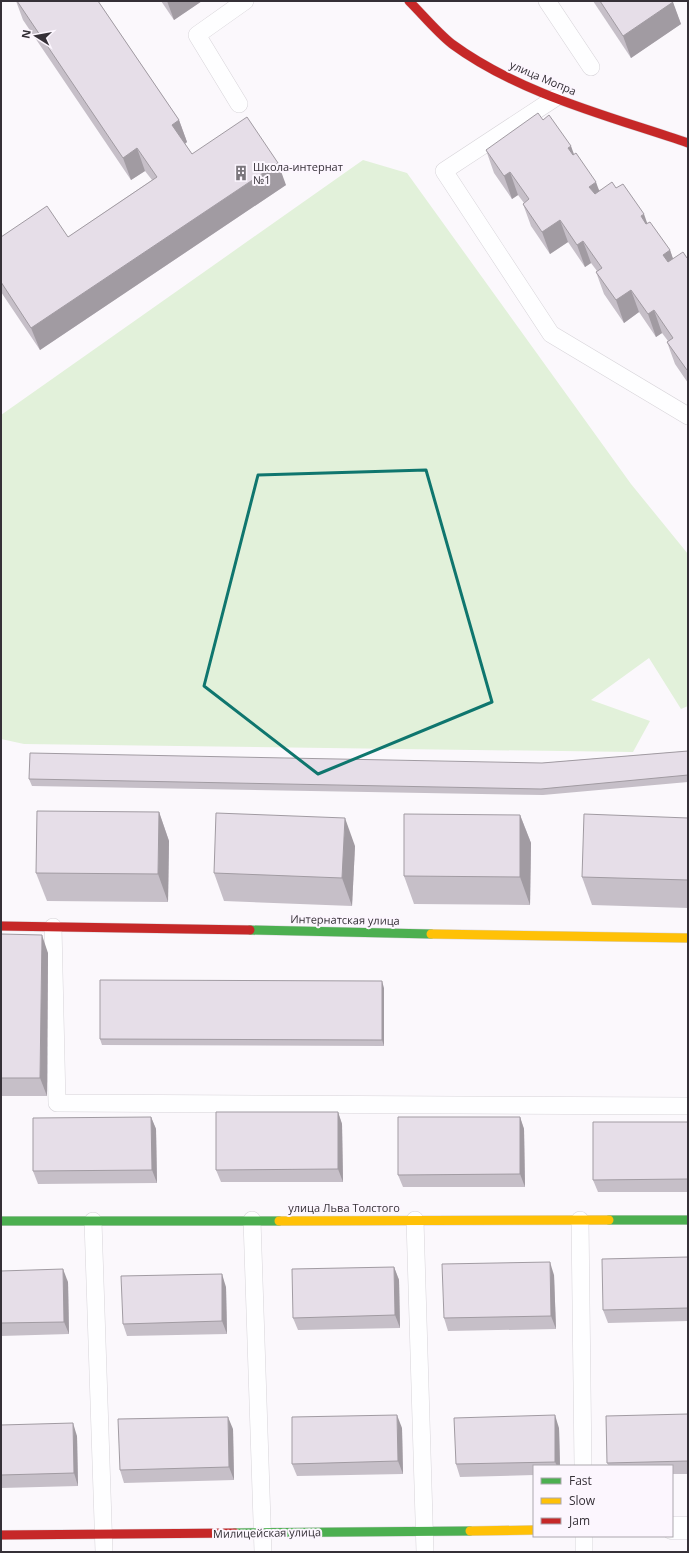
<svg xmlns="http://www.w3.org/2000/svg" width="689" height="1553" font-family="'Open Sans',sans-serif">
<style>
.green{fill:#e2f1da}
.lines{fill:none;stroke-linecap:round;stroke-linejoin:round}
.lane-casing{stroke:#d7d4d9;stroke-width:18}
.street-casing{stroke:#d7d4d9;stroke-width:23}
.fast-casing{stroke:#d7d4d9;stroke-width:10}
.slow-casing{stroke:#d7d4d9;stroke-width:10}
.jam-casing{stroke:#d7d4d9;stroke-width:10}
.lane{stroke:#fefeff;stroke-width:17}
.street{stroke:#fefeff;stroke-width:22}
.fast{stroke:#4caf50;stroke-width:9}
.slow{stroke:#ffc107;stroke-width:9}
.jam{stroke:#c62828;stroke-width:9}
.wall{fill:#c6bfc8}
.shaded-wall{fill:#a19ba2}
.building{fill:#e6dee8;stroke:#a19ba2}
.marked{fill:none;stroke:#0f766e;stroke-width:3;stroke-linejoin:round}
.labels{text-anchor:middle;stroke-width:4;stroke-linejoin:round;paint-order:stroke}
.street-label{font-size:11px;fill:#353037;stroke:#fcf6fe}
.poi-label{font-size:11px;fill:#353037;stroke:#fcf6fe;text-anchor:start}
</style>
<rect width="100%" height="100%" fill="#fbf8fc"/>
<path class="green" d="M363,160L407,173L631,484L688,554V706L681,709L649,658L591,700L650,721L633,752L24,744L1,739V415Z"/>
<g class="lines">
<g class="lane-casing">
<g id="lane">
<path d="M547,1L591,67"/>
<path d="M555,98L444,171L551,334L688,416"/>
<path d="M239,104L197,35L245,1"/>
<path d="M53,927L57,1103L688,1106"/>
<path d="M252,1220L263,1552"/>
<path d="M415,1220L425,1552"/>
<path d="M580,1220L583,1466"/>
<path d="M93,1221L104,1552"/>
<path d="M584,1536V1552"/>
</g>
</g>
<g class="street-casing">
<path id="street" d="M672,1528H688"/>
</g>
<g class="fast-casing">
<g id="fast">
<path d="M250,930L431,934"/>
<path d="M609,1220H688"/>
<path d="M1,1221H279"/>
<path d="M235,1533L470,1531"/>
</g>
</g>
<g class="slow-casing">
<g id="slow">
<path d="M431,934L688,938"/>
<path d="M279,1221L609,1220"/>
<path d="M470,1531L534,1530"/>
</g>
</g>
<g class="jam-casing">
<g id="jam">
<path d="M409,1C423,15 437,32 452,44C520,94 609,116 688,143"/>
<path d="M1,926L250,930"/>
<path d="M1,1535L235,1533"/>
</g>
</g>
<use href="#lane" class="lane"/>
<use href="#street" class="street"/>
<use href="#fast" class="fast"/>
<use href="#slow" class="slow"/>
<use href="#jam" class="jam"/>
</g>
<g class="wall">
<path d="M16,1H98L179,120L187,142L185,144L192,154L286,185L40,350L1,292V237H68L152,180L145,171L131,180L23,20Z"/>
<path d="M161,1H202L174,20Z"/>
<path d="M593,1H672L681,24L631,58Z"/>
<path d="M543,120L574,155L599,190L616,188L647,223L670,250L673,259L688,257V383L675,364L667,342L668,341L662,333L656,337L639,312L624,323L604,294L596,272L597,271L591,263L585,267L568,242L550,254L531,226L523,204L524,203L518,195L512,199L494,173L486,150Z"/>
<path d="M688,751V782L543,795L32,786L29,779L542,763Z"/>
<path d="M159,812L169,841L168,902L47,901L36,873Z"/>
<path d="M520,815L531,843L530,905L414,904L404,876Z"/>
<path d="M688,818V908L592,905L582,877Z"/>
<path d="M355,846L352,906L224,901L214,873Z"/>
<path d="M1,934L48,953L47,1096H1Z"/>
<path d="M384,988V1046L102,1045L100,1039Z"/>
<path d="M338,1112L342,1124L343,1182H221L216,1170Z"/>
<path d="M151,1117L156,1129L157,1183L38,1184L33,1171Z"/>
<path d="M520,1117L524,1129L525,1187H403L398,1175Z"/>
<path d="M688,1122V1192H598L593,1180Z"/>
<path d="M688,1257V1321L608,1323L603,1310Z"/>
<path d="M394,1267L399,1280L400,1328L298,1330L293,1318Z"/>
<path d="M1,1271L68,1282L69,1334L1,1336Z"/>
<path d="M554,1275L556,1329L448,1331L444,1318Z"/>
<path d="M226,1287L227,1334L127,1336L123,1324Z"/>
<path d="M688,1414V1474H672V1466H609L607,1463Z"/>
<path d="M1,1425L77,1436L78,1486L1,1488Z"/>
<path d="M402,1428L403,1474L297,1476L292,1464Z"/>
<path d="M559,1428L560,1466H534V1475L460,1477L456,1464Z"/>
<path d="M233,1429L234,1480L124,1483L120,1470Z"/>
</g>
<g class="shaded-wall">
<path d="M167,1H202L174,20Z"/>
<path d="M673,2L681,24L631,58L623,36Z"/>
<path d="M179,120L187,142L180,147L172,125Z"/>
<path d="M571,146L579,168L568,148Z"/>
<path d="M137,148L145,171L131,180L123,158Z"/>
<path d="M278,163L286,185L40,350L31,328Z"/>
<path d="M510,172L518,195L512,199L504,176Z"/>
<path d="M596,182L604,204L598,209L589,187Z"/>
<path d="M644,214L652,237L641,216Z"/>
<path d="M560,220L568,242L550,254L542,232Z"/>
<path d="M583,241L591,263L585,267L577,245Z"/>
<path d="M670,250L678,273L671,277L663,255Z"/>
<path d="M631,290L639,312L624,323L616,300Z"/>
<path d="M654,310L662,333L656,337L648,314Z"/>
<path d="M159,812L169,841L168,902L158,874Z"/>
<path d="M520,815L531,843L530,905L520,877Z"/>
<path d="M345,818L355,846L352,906L342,878Z"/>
<path d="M42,935L48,953L47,1096L40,1078Z"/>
<path d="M382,981L384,988V1046L382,1040Z"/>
<path d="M338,1112L342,1124L343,1182L338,1169Z"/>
<path d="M151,1117L156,1129L157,1183L152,1170Z"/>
<path d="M520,1117L524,1129L525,1187L520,1174Z"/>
<path d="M550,1262L554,1275L556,1329L551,1316Z"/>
<path d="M394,1267L399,1280L400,1328L395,1315Z"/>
<path d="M63,1269L68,1282L69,1334L64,1322Z"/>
<path d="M222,1274L226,1287L227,1334L222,1321Z"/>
<path d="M397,1415L402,1428L403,1474L398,1461Z"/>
<path d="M555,1415L559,1428L560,1466H557L555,1462Z"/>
<path d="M228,1417L233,1429L234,1480L229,1467Z"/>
<path d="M73,1423L77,1436L78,1486L74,1473Z"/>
</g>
<g class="building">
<path d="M17,1H98L179,120L172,125L192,154L247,117L278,163L31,328L1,282V237L47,206L68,237L157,177L137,148L123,158Z"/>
<path d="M600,1H672L673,2L623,36Z"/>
<path d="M538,113L543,120L549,115L571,146L568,148L573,155L576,153L596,182L589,187L595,194L612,182L616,188L623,184L644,214L641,216L646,224L650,222L670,250L663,255L668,262L683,252L687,258L688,257V369L687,370L667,342L673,338L654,310L648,314L631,290L616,300L596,272L602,268L583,241L577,245L560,220L542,232L523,204L529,199L510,172L504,176L486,150Z"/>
<path d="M688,751V775L541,789L29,779L30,753L542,763Z"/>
<path d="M37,811L159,812L158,874L36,873Z"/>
<path d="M216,813L345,818L342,878L214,873Z"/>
<path d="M404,814L520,815V877L404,876Z"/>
<path d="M584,814L688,818V880L582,877Z"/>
<path d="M1,934L42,935L40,1078H1Z"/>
<path d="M100,980L382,981V1040L100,1039Z"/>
<path d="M216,1112H338V1169L216,1170Z"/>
<path d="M151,1117L152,1170L33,1171V1118Z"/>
<path d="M398,1117H520V1174L398,1175Z"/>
<path d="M593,1122H688V1179L593,1180Z"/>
<path d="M688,1257V1308L603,1310L602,1259Z"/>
<path d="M550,1262L551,1316L444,1318L442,1264Z"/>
<path d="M394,1267L395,1315L293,1318L292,1269Z"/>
<path d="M63,1269L64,1322L1,1323V1271Z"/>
<path d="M222,1274V1321L123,1324L121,1276Z"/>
<path d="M688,1414V1461L607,1463L606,1416Z"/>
<path d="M397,1415L398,1461L292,1464V1417Z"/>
<path d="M555,1415V1462L456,1464L454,1418Z"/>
<path d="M228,1417L229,1467L120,1470L118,1419Z"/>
<path d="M73,1423L74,1473L1,1475V1425Z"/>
</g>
<path class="marked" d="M426,470L492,702L318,774L204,686L258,475Z"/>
<defs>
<g id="building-bare" transform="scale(1.2)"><path d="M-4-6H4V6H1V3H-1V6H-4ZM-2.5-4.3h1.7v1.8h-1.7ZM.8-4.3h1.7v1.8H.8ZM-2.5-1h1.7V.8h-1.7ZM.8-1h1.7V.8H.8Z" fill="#7a767c" stroke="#fcf6fe" stroke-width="2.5" paint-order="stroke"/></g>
</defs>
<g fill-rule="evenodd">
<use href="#building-bare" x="241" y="173"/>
</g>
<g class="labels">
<g class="street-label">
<text transform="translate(543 78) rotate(23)" y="4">улица Мопра</text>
<text transform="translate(345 920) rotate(1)" y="4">Интернатская улица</text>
<text x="344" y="1212">улица Льва Толстого</text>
<text transform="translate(267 1533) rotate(-1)" y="4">Милицейская улица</text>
</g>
<g class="poi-label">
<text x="253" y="171">Школа-интернат<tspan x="253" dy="13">№1</tspan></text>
</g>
</g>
<rect width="689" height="1553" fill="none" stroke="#353037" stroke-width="4"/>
<rect x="533" y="1465" width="140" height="72" fill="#fcf6fe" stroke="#aca7ae"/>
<rect x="541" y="1478" width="20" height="6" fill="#4caf50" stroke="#aca7ae"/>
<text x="569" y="1485" font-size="12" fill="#353037">Fast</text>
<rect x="541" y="1498" width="20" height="6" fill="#ffc107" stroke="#aca7ae"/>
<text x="569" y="1505" font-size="12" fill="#353037">Slow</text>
<rect x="541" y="1518" width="20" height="6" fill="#c62828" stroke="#aca7ae"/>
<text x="569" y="1525" font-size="12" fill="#353037">Jam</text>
<g transform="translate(36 36) rotate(281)" stroke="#fcf6fe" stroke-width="3" paint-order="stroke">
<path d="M0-3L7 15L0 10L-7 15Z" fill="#353037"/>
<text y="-6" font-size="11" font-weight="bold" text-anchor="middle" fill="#353037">N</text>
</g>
</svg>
